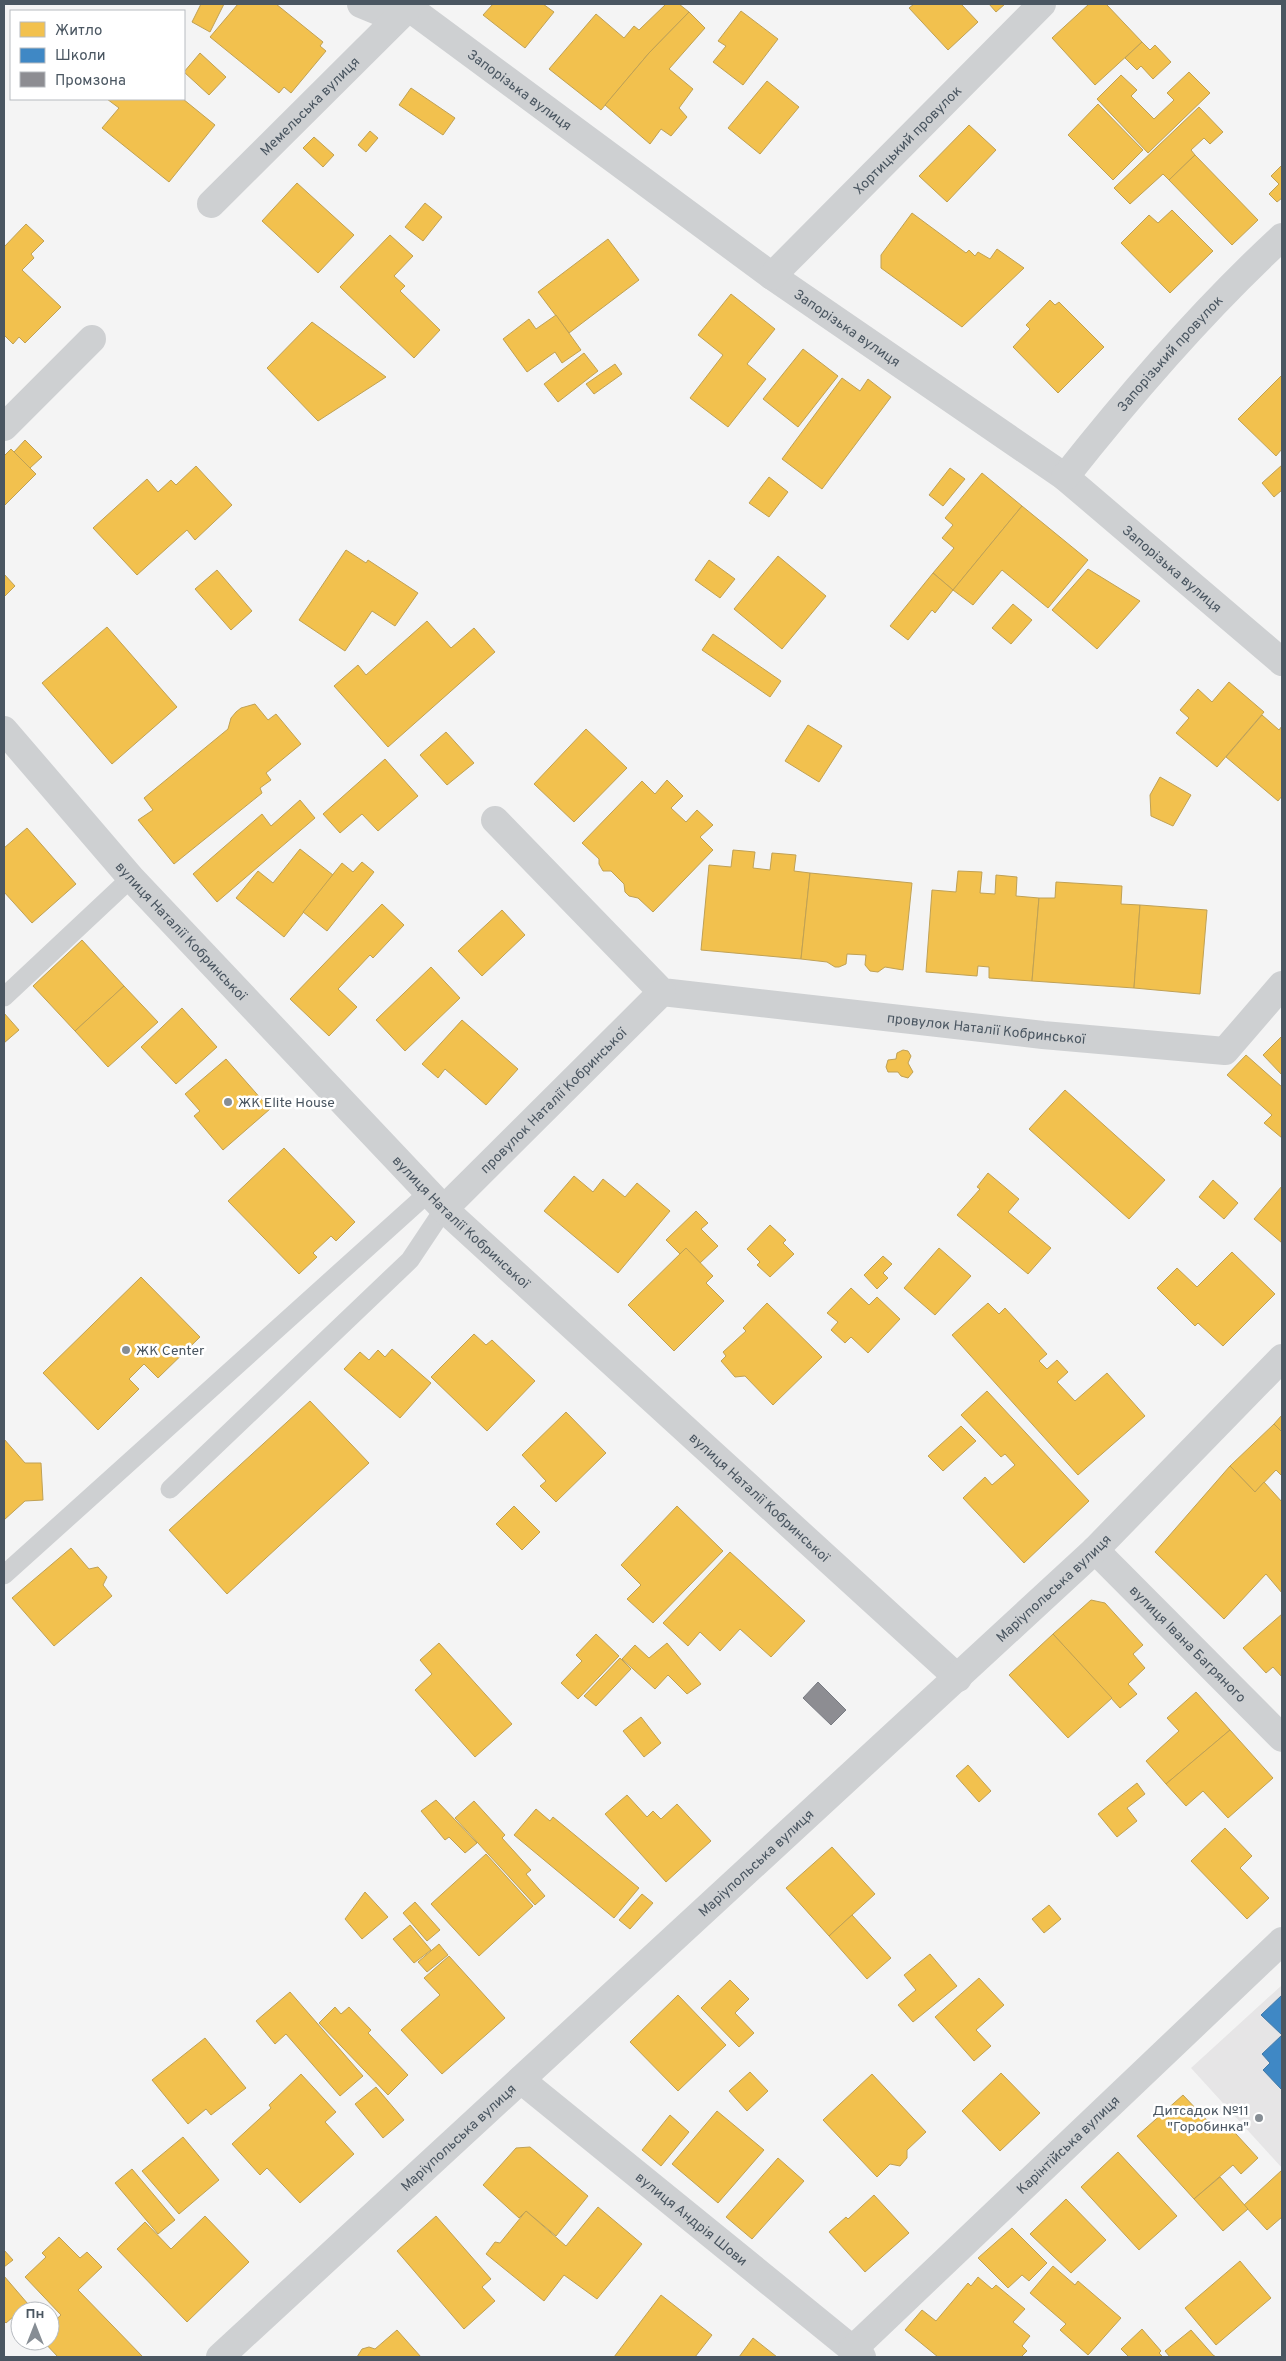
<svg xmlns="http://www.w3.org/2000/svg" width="1286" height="2361" font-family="Overpass,sans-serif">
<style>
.education{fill:#e6e5e6}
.homes{fill:#f2c14e;stroke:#c0a154}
.schools{fill:#3f88c5;stroke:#4279a7}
.industry{fill:#8d8d92;stroke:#797c83}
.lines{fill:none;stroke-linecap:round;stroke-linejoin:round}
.service{stroke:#ced0d2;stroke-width:19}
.minor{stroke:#ced0d2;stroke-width:28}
.poi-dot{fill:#868d94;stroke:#fff;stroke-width:2}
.labels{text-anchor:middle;stroke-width:5;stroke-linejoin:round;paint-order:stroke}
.street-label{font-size:14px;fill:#4a5661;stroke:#fff}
.poi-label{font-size:14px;fill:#4a5661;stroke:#fff;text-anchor:start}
</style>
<rect width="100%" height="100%" fill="#f4f4f4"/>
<path class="education" d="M1282,1985V2168L1191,2068Z"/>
<g class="homes">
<path d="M201,4H224L210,32L192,22Z"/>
<path d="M238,4H276L323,42L320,46L326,51L291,93L284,87L279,93L210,37Z"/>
<path d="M493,4H543L554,12L525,48L483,15Z"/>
<path d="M666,4H679L689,12L649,53L601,110L549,69L596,14L624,38L634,26L639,30Z"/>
<path d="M914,4H961L978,22L948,50L909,8Z"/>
<path d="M989,4H1005L996,12Z"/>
<path d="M1089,4H1106L1142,42L1095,85L1052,38Z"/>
<path d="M741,11L778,39L743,85L713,62L726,46L718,41Z"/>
<path d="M689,12L705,28L669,69L693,89L679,108L687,117L671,136L661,129L650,144L605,105L649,53Z"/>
<path d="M1142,42L1150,50L1155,45L1171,62L1153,79L1141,66L1137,70L1125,58Z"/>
<path d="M200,53L226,77L209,95L184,72Z"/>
<path d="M1189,72L1210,93L1148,153L1097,99L1121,75L1137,90L1131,96L1154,119L1174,100L1167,93Z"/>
<path d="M767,81L799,107L760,154L728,128Z"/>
<path d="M411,88L455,118L443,135L399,105Z"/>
<path d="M107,99H183L215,125L169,182L102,128L119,108Z"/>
<path d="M1098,104L1143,150L1113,180L1068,135Z"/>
<path d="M1199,107L1223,132L1210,144L1204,138L1191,150L1195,155L1169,180L1163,174L1130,204L1114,188Z"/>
<path d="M969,125L996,150L947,202L919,176Z"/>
<path d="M370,131L378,138L366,152L358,145Z"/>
<path d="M314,137L334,155L323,167L303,148Z"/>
<path d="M1195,155L1258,220L1232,245L1169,180Z"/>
<path d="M1282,165V198L1277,202L1269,194L1279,184L1271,176Z"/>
<path d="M297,183L354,235L318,273L262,221Z"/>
<path d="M425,203L442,217L423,241L405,227Z"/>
<path d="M1172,210L1213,251L1170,293L1121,243L1149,215L1158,223Z"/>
<path d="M912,213L966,253L969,250L975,256L978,252L990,259L997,249L1024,268L962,327L881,268V255Z"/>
<path d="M26,224L44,241L31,254L34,258L22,270L61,307L25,343L19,337L13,344L4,335V247Z"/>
<path d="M390,235L413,256L394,276L405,286L400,291L440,330L414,358L340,287Z"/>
<path d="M608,239L639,280L569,333L538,292Z"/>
<path d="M731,294L775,329L747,364L766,379L728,427L690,398L723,355L698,335Z"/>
<path d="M1050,300L1055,305L1059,302L1104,347L1058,393L1013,347L1030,329L1026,325Z"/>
<path d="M556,315L581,350L562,363L555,352L527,372L503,339L529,319L536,329Z"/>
<path d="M312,322L386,377L318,421L267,368Z"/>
<path d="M803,349L838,376L798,427L763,399Z"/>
<path d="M584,353L598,371L558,402L544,384Z"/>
<path d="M615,364L622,374L594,394L586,384Z"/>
<path d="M1282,375V449L1276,456L1238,419Z"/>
<path d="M842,378L860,391L868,379L891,397L822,489L782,459Z"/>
<path d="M25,440L42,457L30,468L14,452Z"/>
<path d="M11,449L36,474L4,506V456Z"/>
<path d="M1282,465V490L1274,497L1262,483Z"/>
<path d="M196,466L232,505L195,540L187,530L137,575L93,528L147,479L158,492L171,480L176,485Z"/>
<path d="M950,468L965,479L943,506L929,495Z"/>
<path d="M982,473L1022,506L953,590L933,573L954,548L942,538L953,525L945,518Z"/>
<path d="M769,477L788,492L769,517L749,503Z"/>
<path d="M1022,506L1088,560L1048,608L1002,570L973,605L953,590Z"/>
<path d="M346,550L366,563L368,560L418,593L395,626L372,611L345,651L299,620Z"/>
<path d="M778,556L826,596L782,649L734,609Z"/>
<path d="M709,560L735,579L720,598L695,580Z"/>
<path d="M1088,569L1140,601L1097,649L1052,610Z"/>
<path d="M217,570L252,611L231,630L195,589Z"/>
<path d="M933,573L953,590L935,613L932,610L908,640L890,626Z"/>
<path d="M4,574L15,586L4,597Z"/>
<path d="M1013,604L1032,620L1011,644L992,628Z"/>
<path d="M427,621L451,648L474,628L495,652L388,747L334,686L358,665L366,675Z"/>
<path d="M107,627L177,707L112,764L42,683Z"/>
<path d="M713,634L781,681L770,697L702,650Z"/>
<path d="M1229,682L1264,712L1217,767L1176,733L1189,718L1180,710L1198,689L1212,702Z"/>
<path d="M255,704L268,720L276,714L301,744L266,773L271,780L260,788L262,793L174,864L138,820L153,810L144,798L228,729L231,718L236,712L241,708Z"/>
<path d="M1262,715L1279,730L1282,726V796L1278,801L1226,757Z"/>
<path d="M808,725L842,746L819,782L785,761Z"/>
<path d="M586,729L627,768L574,822L534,784Z"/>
<path d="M446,732L474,763L447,785L420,755Z"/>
<path d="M385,759L418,796L378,831L362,814L340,833L323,814Z"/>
<path d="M1160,777L1191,795L1173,826L1151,816L1150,795Z"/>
<path d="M667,780L683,796L671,808L686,822L697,810L713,825L700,837L713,850L653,912L638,898L629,896L625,892L624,884L611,871H603L599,864V859L582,843L642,781L655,794Z"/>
<path d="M300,800L315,818L217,902L193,874L262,814L271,826Z"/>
<path d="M27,828L76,884L32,923L4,892V848Z"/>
<path d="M300,849L333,875L284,937L236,898L258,871L273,883Z"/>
<path d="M733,850L755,852L753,868L770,870L772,853L796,855L794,871L810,873L801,959L701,950L709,865L731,867Z"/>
<path d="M362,862L374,872L327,931L303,912L342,863L353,872Z"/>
<path d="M958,871L982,872L980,893L995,894L996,875L1017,877L1016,896L1039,898L1032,981L989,978V967L978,966L977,976L926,972L932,890L956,892Z"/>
<path d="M810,873L912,883L903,970L885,967L878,972L870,971L865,965L866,955L847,954L846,964L839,967H835L827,962L801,959Z"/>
<path d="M1056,882L1122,886L1121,904L1140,905L1134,988L1032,981L1039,898H1055Z"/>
<path d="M382,904L404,925L373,958L370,955L338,989L357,1007L329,1036L290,999Z"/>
<path d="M1140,905L1207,910L1200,994L1134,988Z"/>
<path d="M502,910L525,935L482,976L458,951Z"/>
<path d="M82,940L124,986L75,1031L33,986Z"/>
<path d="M431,967L460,998L405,1051L376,1020Z"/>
<path d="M124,986L158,1022L108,1067L75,1031Z"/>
<path d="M182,1008L217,1047L176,1084L141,1047Z"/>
<path d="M4,1013L19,1030L4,1043Z"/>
<path d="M462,1020L518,1069L486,1105L445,1069L438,1078L422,1064Z"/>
<path d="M1281,1037L1282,1038V1075L1263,1055Z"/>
<path d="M903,1050L908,1051L911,1056L908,1063L913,1072L908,1078L901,1076L898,1072H888L886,1067L888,1060L896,1059L897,1053Z"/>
<path d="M1246,1055L1282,1087V1138L1264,1123L1272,1115L1227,1075Z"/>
<path d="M226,1059L270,1109L223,1150L194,1116L200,1111L185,1094Z"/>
<path d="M1065,1090L1165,1180L1129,1219L1029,1129Z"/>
<path d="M284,1148L355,1222L336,1241L331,1236L313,1253L317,1257L299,1274L228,1201Z"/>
<path d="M988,1173L1019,1199L1008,1212L1051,1248L1028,1274L957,1215L980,1189L977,1187Z"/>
<path d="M574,1176L593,1192L603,1179L625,1197L637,1183L670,1211L618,1273L544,1211Z"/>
<path d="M1213,1180L1238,1203L1224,1219L1199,1197Z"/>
<path d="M1282,1186V1243L1254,1219Z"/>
<path d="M696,1211L708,1223L701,1229L718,1246L700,1263L686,1248L680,1254L666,1240Z"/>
<path d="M770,1225L786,1240L783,1243L794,1254L770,1277L757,1265L760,1262L747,1249Z"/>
<path d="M686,1248L713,1276L706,1283L724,1301L674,1351L628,1305Z"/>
<path d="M939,1248L971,1276L935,1315L904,1288Z"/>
<path d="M1232,1252L1275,1294L1223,1346L1198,1323L1195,1326L1157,1288L1177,1268L1197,1287Z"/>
<path d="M883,1256L892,1264L883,1273L888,1278L877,1289L864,1275Z"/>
<path d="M141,1277L200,1337L158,1378L144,1364L129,1379L139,1389L98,1430L43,1373Z"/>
<path d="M851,1288L869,1305L877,1297L900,1319L868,1353L851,1337L845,1343L831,1330L838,1322L827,1313Z"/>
<path d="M767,1303L822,1357L773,1405L745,1376L735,1377L721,1361L726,1356L723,1352L746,1331L743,1328Z"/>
<path d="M988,1303L999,1314L1005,1308L1047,1354L1039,1361L1047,1369L1057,1360L1068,1372L1057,1382L1075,1401L1107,1373L1145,1416L1078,1475L952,1335Z"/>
<path d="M474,1334L486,1345L492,1340L535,1381L487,1431L431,1377Z"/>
<path d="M392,1349L431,1383L400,1418L344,1369L360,1352L369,1360L378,1350L385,1357Z"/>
<path d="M987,1391L1089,1501L1024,1563L963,1498L985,1477L992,1485L1015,1465L1005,1454L1001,1457L961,1415Z"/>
<path d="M310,1401L369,1463L227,1594L169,1530Z"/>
<path d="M566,1412L606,1453L556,1502L540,1486L546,1481L522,1455Z"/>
<path d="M1282,1415V1432L1274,1424Z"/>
<path d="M1274,1424L1282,1432V1476L1276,1470L1255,1492L1230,1466Z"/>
<path d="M961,1426L976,1441L943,1471L928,1456Z"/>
<path d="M4,1439L25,1463H41L43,1500L25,1501L4,1520Z"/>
<path d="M1230,1466L1255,1492L1264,1482L1282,1502V1593L1266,1574L1224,1619L1155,1552Z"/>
<path d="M514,1506L540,1532L522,1550L496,1524Z"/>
<path d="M677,1506L723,1551L653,1623L627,1599L641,1585L621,1565Z"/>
<path d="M71,1548L89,1569L98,1567L107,1577L103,1585L112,1596L54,1646L12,1598Z"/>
<path d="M730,1552L805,1621L771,1657L740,1629L720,1651L700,1632L688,1646L663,1623Z"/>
<path d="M1091,1600L1105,1603L1143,1645L1133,1654L1145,1668L1128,1684L1137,1694L1120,1708L1053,1634Z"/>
<path d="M1282,1614V1677L1273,1667L1266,1673L1243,1648Z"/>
<path d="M596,1634L619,1656L578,1699L561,1683L582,1661L576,1655Z"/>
<path d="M1053,1634L1112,1698L1068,1738L1009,1675Z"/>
<path d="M439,1643L512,1724L475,1757L415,1690L432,1674L420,1660Z"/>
<path d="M667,1643L701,1684L687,1694L668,1675L655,1689L622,1659L635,1645L649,1658Z"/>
<path d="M620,1658L631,1669L596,1706L584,1696Z"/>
<path d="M1196,1692L1230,1730L1166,1784L1146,1761L1179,1731L1167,1718Z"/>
<path d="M641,1717L661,1743L644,1757L623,1731Z"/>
<path d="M1230,1730L1273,1778L1228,1818L1203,1791L1186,1806L1166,1784Z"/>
<path d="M968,1765L991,1791L979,1802L956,1776Z"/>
<path d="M1137,1783L1145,1794L1127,1808L1137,1821L1117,1837L1098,1814Z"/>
<path d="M627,1795L647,1817L653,1811L661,1819L677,1804L711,1841L666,1882L605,1814Z"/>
<path d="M436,1800L477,1843L465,1853L449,1837L445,1840L421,1811Z"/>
<path d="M474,1801L505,1835L502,1838L531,1870L526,1874L545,1896L535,1905L455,1818Z"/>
<path d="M536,1809L550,1821L553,1817L639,1888L614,1918L514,1835Z"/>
<path d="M1225,1828L1252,1856L1240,1868L1269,1898L1247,1919L1191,1861Z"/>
<path d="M832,1847L875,1894L829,1936L786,1888Z"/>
<path d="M486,1854L533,1906L479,1956L431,1904Z"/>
<path d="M365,1892L388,1917L362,1939L345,1919Z"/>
<path d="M642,1894L653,1903L630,1929L619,1920Z"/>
<path d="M415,1902L440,1930L427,1941L403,1913Z"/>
<path d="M1049,1905L1061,1919L1044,1933L1032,1919Z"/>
<path d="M852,1915L891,1958L867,1979L829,1936Z"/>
<path d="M410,1925L431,1950L414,1963L393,1939Z"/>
<path d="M439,1944L448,1955L427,1972L418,1962Z"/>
<path d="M930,1954L957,1986L913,2022L898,2005L916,1990L904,1975Z"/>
<path d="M449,1956L505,2018L442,2074L401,2030L440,1995L424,1978Z"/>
<path d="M979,1978L1004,2005L976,2030L991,2046L974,2061L935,2017Z"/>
<path d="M730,1980L749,1999L735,2013L754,2033L739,2047L701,2008Z"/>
<path d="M290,1992L363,2076L340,2096L286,2034L275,2044L256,2021Z"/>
<path d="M678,1995L726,2045L678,2091L630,2042Z"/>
<path d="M335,2007L341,2014L349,2007L371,2030L368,2033L408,2075L388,2095L319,2023Z"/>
<path d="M205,2038L246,2088L211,2115L206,2109L188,2124L152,2080Z"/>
<path d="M750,2072L768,2091L747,2111L729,2091Z"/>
<path d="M1001,2073L1040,2113L1000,2151L962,2111Z"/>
<path d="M301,2074L336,2112L325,2122L354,2154L300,2203L267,2168L260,2175L232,2144L271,2108L269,2105Z"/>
<path d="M872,2074L926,2132L907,2150V2158L900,2166L890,2164L877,2177L823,2120Z"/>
<path d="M376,2087L404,2120L383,2138L355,2104Z"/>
<path d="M1183,2095L1216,2130L1225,2122L1258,2158L1241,2174L1233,2165L1194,2199L1137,2136Z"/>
<path d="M717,2111L764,2150L718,2203L672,2164Z"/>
<path d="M670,2115L689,2132L661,2166L642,2150Z"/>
<path d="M183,2137L219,2180L179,2214L142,2171Z"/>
<path d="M530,2147L588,2196L556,2236L526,2211L519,2218L483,2185L516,2148Z"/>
<path d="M1118,2152L1177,2216L1139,2250L1081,2187Z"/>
<path d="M778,2158L804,2181L752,2239L726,2217Z"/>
<path d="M132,2169L175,2220L158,2234L115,2183Z"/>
<path d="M1282,2170V2217L1267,2230L1244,2205Z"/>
<path d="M1220,2177L1248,2209L1223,2231L1194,2199Z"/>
<path d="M874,2195L909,2233L865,2272L829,2232L846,2217L848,2219Z"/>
<path d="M1066,2199L1106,2240L1071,2273L1030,2234Z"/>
<path d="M598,2207L642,2244L597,2299L564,2275L544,2301L486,2254L495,2242L500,2243L526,2211L566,2246Z"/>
<path d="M205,2216L249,2262L187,2322L117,2249L145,2222L171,2249Z"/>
<path d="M436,2216L491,2279L482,2287L495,2301L464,2329L397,2251Z"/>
<path d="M1012,2228L1047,2263L1029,2281L1022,2275L1008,2288L978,2258Z"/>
<path d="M59,2237L80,2258L87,2252L102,2267L78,2290L143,2357H58L43,2341H50V2325L61,2315L25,2277L46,2257L42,2253Z"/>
<path d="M4,2250L13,2260L4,2267Z"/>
<path d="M1240,2261L1271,2298L1216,2345L1185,2308Z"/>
<path d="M1053,2266L1075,2285L1078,2281L1121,2318L1088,2355L1060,2330L1066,2324L1030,2293Z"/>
<path d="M4,2276L28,2304L6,2323L4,2321Z"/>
<path d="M978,2277L992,2289L996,2285L1025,2309L1013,2322L1030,2336L1022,2346L1027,2351L1021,2357H938L905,2330L922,2310L936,2321L968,2283L971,2286Z"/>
<path d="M661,2295L712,2335L695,2357H614Z"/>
<path d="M1142,2329L1161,2351L1159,2353L1163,2357H1129L1121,2349Z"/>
<path d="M397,2330L421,2357H357L362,2349L369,2347L375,2349Z"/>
<path d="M1191,2330L1213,2355L1216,2357H1170L1165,2351Z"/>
<path d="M753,2338L777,2357H739Z"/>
</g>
<path class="schools" d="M1282,1995V2088L1281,2089L1263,2070L1270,2063L1262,2054L1282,2035L1261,2015Z"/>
<path class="industry" d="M818,1682L846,1710L831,1725L803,1698Z"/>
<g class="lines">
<g class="service">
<path d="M4,997L131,878"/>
<path d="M170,1489L410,1260L444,1209"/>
<path d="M4,1575L428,1193"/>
</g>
<g class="minor">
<path d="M361,4L378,11L408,8"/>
<path id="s1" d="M404,4L772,276L1065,477L1282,662"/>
<path id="s2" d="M211,204L408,8"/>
<path id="s3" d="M772,276L1042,4"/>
<path d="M4,427L92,339"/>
<path id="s4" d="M1065,477C1132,392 1203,310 1282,237"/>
<path id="s5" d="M4,730L131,878L444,1209L958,1678"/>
<path id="s6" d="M495,820L662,992L1043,1035L1225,1051L1282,985"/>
<path id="s7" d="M444,1209L662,992"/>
<path id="s8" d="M1095,1550L1282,1738"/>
<path id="s9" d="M521,2080L862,2357"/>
<path id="s10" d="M852,2350L1282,1941"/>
<path id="s11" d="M220,2357L1095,1550L1282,1358"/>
</g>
</g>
<g class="poi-dot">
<circle cx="228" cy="1102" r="5"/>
<circle cx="126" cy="1350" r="5"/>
<circle cx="1259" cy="2118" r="5"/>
</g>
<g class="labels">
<g class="street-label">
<text dy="5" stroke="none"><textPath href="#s1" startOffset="144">Запорізька вулиця</textPath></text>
<text dy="5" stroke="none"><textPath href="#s2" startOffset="139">Мемельська вулиця</textPath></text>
<text dy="5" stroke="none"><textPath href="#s3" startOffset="192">Хортицький провулок</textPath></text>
<text dy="5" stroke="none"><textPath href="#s1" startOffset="549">Запорізька вулиця</textPath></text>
<text dy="5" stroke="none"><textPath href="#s4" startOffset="162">Запорізький провулок</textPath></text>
<text dy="5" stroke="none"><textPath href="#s1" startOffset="954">Запорізька вулиця</textPath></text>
<text dy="5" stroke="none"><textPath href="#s5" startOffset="268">вулиця Наталії Кобринської</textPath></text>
<text dy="5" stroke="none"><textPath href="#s6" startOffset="566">провулок Наталії Кобринської</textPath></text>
<text dy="5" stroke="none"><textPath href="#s7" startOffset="154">провулок Наталії Кобринської</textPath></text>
<text dy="5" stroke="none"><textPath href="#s5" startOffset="672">вулиця Наталії Кобринської</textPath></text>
<text dy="5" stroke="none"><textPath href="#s5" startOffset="1078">вулиця Наталії Кобринської</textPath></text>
<text dy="5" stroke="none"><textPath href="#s11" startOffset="1134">Маріупольська вулиця</textPath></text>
<text dy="5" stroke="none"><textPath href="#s8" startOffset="132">вулиця Івана Багряного</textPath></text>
<text dy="5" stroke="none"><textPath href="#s11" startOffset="729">Маріупольська вулиця</textPath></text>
<text dy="5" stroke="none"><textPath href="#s11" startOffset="324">Маріупольська вулиця</textPath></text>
<text dy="5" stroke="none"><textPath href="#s10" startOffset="298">Карінтійська вулиця</textPath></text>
<text dy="5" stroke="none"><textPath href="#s9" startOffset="220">вулиця Андрія Шови</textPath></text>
</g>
<g class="poi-label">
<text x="238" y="1107">ЖК Elite House</text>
<text x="136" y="1355">ЖК Center</text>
<text x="1249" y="2115" text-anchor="end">Дитсадок №11<tspan x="1249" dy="16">"Горобинка"</tspan></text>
</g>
</g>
<rect width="1286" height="2361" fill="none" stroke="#4a5661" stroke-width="10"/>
<rect x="10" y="10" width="175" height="90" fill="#ffffff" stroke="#b7bbc0"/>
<rect x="20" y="22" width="25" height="15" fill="#f2c14e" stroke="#b7bbc0"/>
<text x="55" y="35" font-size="15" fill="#4a5661">Житло</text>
<rect x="20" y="48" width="25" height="15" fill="#3f88c5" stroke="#b7bbc0"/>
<text x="55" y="60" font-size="15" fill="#4a5661">Школи</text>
<rect x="20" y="72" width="25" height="15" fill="#8d8d92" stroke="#b7bbc0"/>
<text x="55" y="85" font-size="15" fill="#4a5661">Промзона</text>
<g transform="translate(35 2326)"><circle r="24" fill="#ffffff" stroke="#b7bbc0"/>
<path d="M0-4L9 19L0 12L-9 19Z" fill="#868d94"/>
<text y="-8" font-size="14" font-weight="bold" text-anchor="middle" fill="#4a5661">Пн</text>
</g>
</svg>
